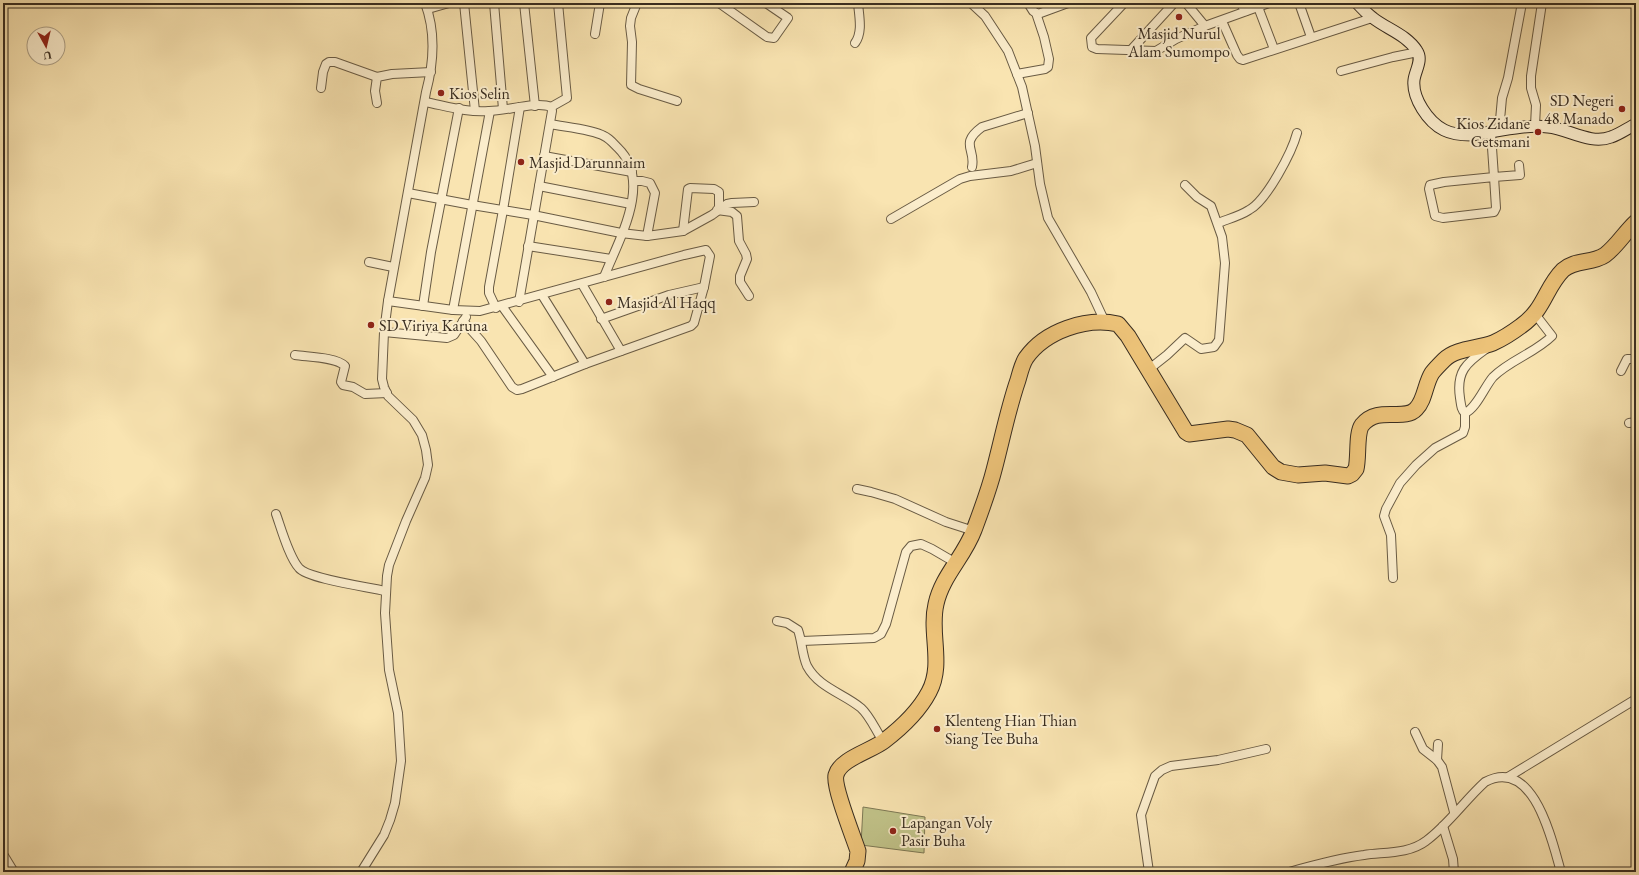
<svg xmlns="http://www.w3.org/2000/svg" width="1639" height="875" font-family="'EB Garamond',serif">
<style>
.green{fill:#c1c389;stroke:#7d7854}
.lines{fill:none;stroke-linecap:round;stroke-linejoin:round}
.street-casing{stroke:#695b44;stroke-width:10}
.secondary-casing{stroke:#392d20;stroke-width:13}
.highway-casing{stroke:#392d20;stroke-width:17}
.street{stroke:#fbedcc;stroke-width:8}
.secondary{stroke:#fbedcc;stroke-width:11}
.highway{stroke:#ecc278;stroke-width:15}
.poi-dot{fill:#8f2418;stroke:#fbedcc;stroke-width:1.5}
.labels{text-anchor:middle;stroke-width:4;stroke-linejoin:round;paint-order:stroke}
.poi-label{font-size:16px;fill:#392d20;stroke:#fbedcc;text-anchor:start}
</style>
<rect width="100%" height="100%" fill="#f9e4b1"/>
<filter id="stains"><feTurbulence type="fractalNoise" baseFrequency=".005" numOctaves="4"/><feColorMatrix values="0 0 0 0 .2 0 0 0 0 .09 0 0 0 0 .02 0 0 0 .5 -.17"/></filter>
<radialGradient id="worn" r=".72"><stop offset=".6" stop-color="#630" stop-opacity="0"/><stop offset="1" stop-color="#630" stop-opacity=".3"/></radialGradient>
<path class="green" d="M863,807L925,817L924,853L861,845Z"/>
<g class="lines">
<g class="street-casing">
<g id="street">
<path d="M464,3L475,111"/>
<path d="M494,3L503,109"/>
<path d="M524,3L535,106"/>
<path d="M637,3L631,18L630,26L632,42L631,85L639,89L677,101"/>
<path d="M719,3L767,37L774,38L788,18L766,3"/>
<path d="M971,3L985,16L1008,51L1022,87L1035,146L1040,184L1048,218L1091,292L1105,322"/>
<path d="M1028,3L1033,11L1038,14L1068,3"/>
<path d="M1124,3L1091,38L1092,47L1097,49L1156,51L1176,39L1205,26L1269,3"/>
<path d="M1186,3L1205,26"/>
<path d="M1240,3L1246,11"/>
<path d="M1299,3L1311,37"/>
<path d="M1258,7L1274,49"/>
<path d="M428,9L449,3"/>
<path d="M1222,21L1237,55L1240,59L1243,60L1372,18"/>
<path d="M595,34L600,3"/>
<path d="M855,43C863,32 859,16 858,3"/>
<path d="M1130,51L1174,3"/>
<path d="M1341,71L1393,57L1418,52"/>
<path d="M1017,74L1045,69L1048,67L1049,59L1044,37L1036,13"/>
<path d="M321,88L323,72L326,64L329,62H335L377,77"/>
<path d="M425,102C446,106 468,113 489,111C506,111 537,101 551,107L552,111L519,302"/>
<path d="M377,103L375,91L377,77L392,74L431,72"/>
<path d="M551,107L567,98L558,3"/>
<path d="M550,124C564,127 591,129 604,136C609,138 613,143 618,148C653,182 619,239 604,277"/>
<path d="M1535,126L1536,105L1531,88V76L1542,3"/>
<path d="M1499,131L1502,98L1508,78L1522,3"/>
<path d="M1491,133L1494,177L1444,182L1430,185L1429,189L1435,216L1443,218L1494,212L1496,208L1494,177L1520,175L1519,165"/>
<path d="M544,156L632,172"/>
<path d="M972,167C976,149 959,144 982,127L1028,113"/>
<path d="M634,181H642L650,183L655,193L647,236"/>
<path d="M539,186L631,204"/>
<path d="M408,193L472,205L533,215L621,233L647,236L683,231L712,215L727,204L732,203L754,202"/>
<path d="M717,210L732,212L737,216L739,241L746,254L747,259L740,276V282L749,296"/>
<path d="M891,219L960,179L970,176L1011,171L1037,163"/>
<path d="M1218,223C1228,219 1240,216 1249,210C1267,200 1292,152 1297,133"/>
<path d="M683,231L688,189L690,188L714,189L719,192V209"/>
<path d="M528,246L611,259"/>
<path d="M369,262L393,267"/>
<path d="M582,284L621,351"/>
<path d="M542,295L585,364"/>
<path d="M388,301L453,310L480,311L684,255L706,250L710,256L704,287L694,323L691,326L585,364L522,389L517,390L512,387L481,341L463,321"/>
<path d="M423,306L431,252L459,108"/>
<path d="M502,306L553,377"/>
<path d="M496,308L489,293V287L503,210L520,107"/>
<path d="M453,310L490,111"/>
<path d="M601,319L669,295L704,287"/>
<path d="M384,332L447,338L454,335L466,317"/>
<path d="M1486,349C1466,363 1456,372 1460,398C1461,404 1461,410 1465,413C1476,409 1485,386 1493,377C1510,360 1535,353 1552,336L1535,314"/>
<path d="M295,355C308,357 336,357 345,366L341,382L343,385L353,387L365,394L387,393"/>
<path d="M1148,370L1167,355L1185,338L1201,349L1214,347L1219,340L1225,263L1222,237L1211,206L1197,197L1185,185"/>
<path d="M1621,371L1627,359H1636"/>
<path d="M1629,423L1636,422"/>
<path d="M857,489L871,492L895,499L946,522L974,531"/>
<path d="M276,514C281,528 289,557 299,568C308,579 369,587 385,591"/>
<path d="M1393,578L1391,535L1384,516L1386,509L1400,483L1416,465L1435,448L1463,433L1465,427V413"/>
<path d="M777,621L787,623L798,630C802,641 802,655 807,666C819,688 843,693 861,708C870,716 876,731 883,741"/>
<path d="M802,641L874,638L881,634L886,624L906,552L911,546L921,544L932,549L956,563"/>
<path d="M1415,732L1423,749L1437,760L1442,767L1454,812"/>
<path d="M1437,760L1438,744"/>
<path d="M1508,777L1636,699"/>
<path d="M1443,826L1453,859L1454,872"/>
<path d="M3,854L14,872"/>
<path d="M361,872L384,835L390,820L395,803L401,761L398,713L389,670L385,613L387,576L389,565L406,521L425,478L428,465L426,450L422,435L413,420L388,396L384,387L382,379L384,332L388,301L426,92C434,62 436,32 425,3"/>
<path d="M1149,872L1141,815L1155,776L1162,770L1171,766L1218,760L1266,749"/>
<path d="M1289,872C1314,865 1339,858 1364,855C1384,852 1409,854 1426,841C1448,825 1465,800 1485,782C1534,756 1552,841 1561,872"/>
</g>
</g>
<g class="secondary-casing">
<path id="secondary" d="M1357,3C1362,8 1367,14 1373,18C1387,29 1407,35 1417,51C1423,60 1415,71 1414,80C1412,98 1428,122 1444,130C1452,134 1462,135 1471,135C1495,132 1524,124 1548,127C1569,129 1590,145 1611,137C1620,134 1628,128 1636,124"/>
</g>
<g class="highway-casing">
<path id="highway" d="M852,872L857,861L858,851C853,836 833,786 836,775C840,759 871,751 884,741C901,728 919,711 929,692C944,664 929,633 936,604C942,576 964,557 974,530C981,511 989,490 994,470C1002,440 1008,409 1018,380C1020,373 1022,364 1026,358C1045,331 1086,317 1118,324L1128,336L1186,432L1189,434L1228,429L1235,430L1247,435L1273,467L1281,472L1298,475L1325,473L1348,476L1352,474L1356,469C1359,458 1356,433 1362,425C1378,405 1404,422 1416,409C1425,400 1425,384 1432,373C1435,369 1440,364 1444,360C1456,348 1477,349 1493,343C1502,339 1513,332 1521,326C1545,309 1545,288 1563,270C1575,259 1592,264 1605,255C1617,246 1625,232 1636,222"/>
</g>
<use href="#street" class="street"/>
<use href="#secondary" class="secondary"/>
<use href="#highway" class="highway"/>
</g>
<g class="poi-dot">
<circle cx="1179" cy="17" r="4"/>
<circle cx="441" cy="93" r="4"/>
<circle cx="1622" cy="109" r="4"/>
<circle cx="1538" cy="132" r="4"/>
<circle cx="521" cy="162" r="4"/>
<circle cx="609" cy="302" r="4"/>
<circle cx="371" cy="325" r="4"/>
<circle cx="937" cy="729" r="4"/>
<circle cx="893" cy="831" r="4"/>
</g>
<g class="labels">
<g class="poi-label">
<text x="1179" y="39" text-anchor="middle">Masjid Nurul<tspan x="1179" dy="18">Alam Sumompo</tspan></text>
<text x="449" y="99">Kios Selin</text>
<text x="1614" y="106" text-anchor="end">SD Negeri<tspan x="1614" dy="18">48 Manado</tspan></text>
<text x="1530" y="129" text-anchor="end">Kios Zidane<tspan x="1530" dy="18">Getsmani</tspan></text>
<text x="529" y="168">Masjid Darunnaim</text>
<text x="617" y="308">Masjid Al Haqq</text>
<text x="379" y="331">SD Viriya Karuna</text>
<text x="945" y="726">Klenteng Hian Thian<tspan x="945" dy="18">Siang Tee Buha</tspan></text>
<text x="901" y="828">Lapangan Voly<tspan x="901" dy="18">Pasir Buha</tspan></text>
</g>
</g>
<rect width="1639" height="875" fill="none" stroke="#f9e4b1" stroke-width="16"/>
<rect x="4" y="4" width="1631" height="867" fill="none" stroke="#392d20" stroke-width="2"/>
<rect x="8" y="8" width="1623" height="859" fill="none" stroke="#392d20"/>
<g transform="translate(46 46) rotate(172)"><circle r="19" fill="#fbedcc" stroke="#ada087"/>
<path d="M0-3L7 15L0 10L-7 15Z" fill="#8f2418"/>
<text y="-6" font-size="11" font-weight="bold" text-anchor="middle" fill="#392d20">U</text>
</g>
<rect width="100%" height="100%" filter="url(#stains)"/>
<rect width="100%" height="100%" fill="url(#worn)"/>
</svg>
